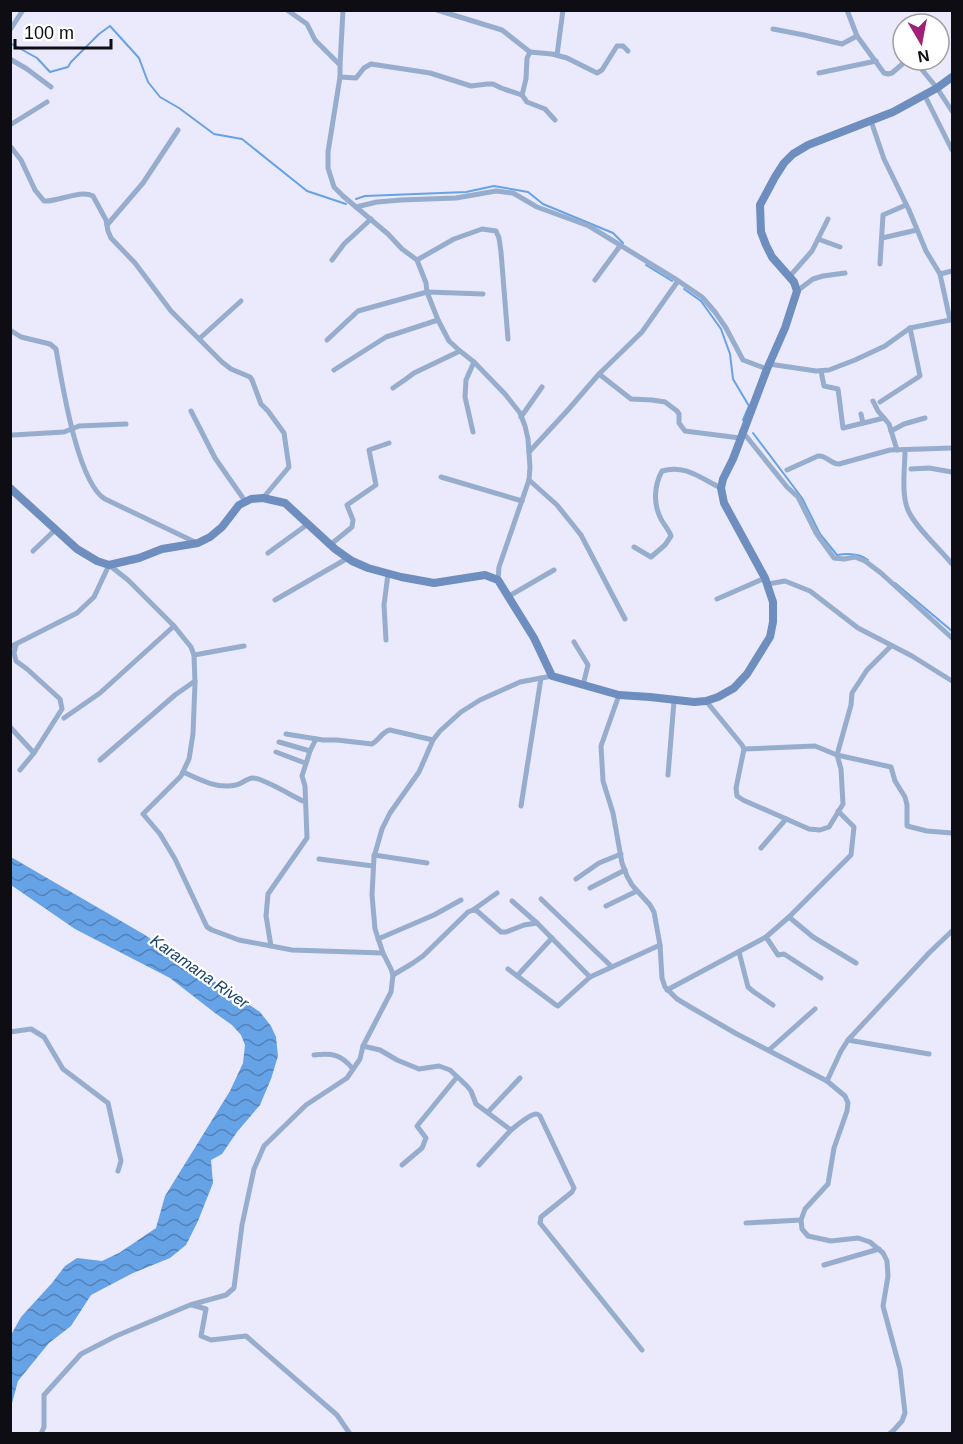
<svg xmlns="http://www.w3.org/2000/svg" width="963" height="1444" font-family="Helvetica,sans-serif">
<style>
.water{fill:url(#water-waves)}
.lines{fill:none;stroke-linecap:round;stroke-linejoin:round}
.stream{stroke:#66a2e6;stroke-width:2}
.minor{stroke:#97adce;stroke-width:5}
.secondary{stroke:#6d8ebe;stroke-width:8}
.labels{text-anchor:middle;stroke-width:4.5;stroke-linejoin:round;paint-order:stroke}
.water-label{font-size:16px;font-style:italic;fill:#143e6a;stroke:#fff}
</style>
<defs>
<pattern id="water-waves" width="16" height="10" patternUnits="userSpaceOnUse" patternTransform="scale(1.5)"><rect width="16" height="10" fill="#66a2e6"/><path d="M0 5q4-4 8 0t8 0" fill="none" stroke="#5282b9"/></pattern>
</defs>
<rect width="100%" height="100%" fill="#ebe9fc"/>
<path class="water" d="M11,857L145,935L260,1012L271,1026L276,1037L278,1056L271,1079L260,1105L237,1132L222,1154L211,1160L213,1183L198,1221L186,1245L170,1258L133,1273L91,1295L71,1326L49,1343L18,1381L11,1407V1335L21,1317L52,1283L65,1266L77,1258L102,1261L119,1253L156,1228L165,1196L230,1091L243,1063L245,1045L241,1035L232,1025L215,1013L170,978L75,929L11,885Z"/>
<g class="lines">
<g class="stream">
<path d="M10,43L37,58L50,72L68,67L71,62L99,34L110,26L139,58L148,82L160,97L179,108L214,134L242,139L307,191L346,204"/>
<path d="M356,199L365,196L466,192L494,186L528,192L543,204L613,233L623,243"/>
<path d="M646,265L672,281"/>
<path d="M684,289L701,301L721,329L730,354L733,379L749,406L743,420"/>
<path d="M753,433L802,498L820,534L837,555C848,553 859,553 868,560"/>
<path d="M895,583L952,631"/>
</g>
<g class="minor">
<path d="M287,10L307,24L315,40L340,65V77L328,152V168L334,187L343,196L388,234L402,249L417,260L426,283L427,292L438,320L449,341L460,351L474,362L505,394L520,413L525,426L528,439L530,467L529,480L499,567L498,580"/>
<path d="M437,10L502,30L530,52"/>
<path d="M847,10L857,36L884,73L888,74L892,73L907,60"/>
<path d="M773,29L804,35L842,44L857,36"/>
<path d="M10,30L23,10"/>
<path d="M557,55L563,10"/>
<path d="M10,59L27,69L51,87"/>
<path d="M914,60L937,88L952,111"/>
<path d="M340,65L343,10"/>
<path d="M819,73L876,61"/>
<path d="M340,77L356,78L364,68L371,64L430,73L471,86L487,84H493L501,88L522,95L527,102L545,109L555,120"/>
<path d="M522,95L526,79L527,58L530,52L552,54L567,58L597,73L602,70L617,46H623L628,51"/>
<path d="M925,96L952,150"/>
<path d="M871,121L884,159L909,210L926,251L940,274L950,320H952"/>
<path d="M10,125L47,102"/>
<path d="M10,146L21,160L35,190L44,201C59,202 80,189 93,196L106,220L108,231L111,238L135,263L171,311L222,362L231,369L250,377L252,380L261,404L268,411L284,433L289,467L263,498"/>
<path d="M356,207L377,202L401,200L456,198L496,191L513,193L537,207L589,226L677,280L702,297L715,312L726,328L743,360L767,369"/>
<path d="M107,225L143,183L178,130"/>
<path d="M882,238L917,230"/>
<path d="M818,239L840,247"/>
<path d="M332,260L344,244L371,219"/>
<path d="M417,260L454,239L482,229L496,231L499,238L501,252L508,339"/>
<path d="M880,264L883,215L906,205"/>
<path d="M940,274L952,271"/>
<path d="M790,276L812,251L828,219"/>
<path d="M595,280L620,246"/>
<path d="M797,291L813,279L823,276L845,273"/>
<path d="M10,330L21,337L50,344L56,349C62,382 77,482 105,499L197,543"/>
<path d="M199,339L241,301"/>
<path d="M327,340L358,311L427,292L483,294"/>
<path d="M769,364L816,371L829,370L855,360L885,346L910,328L950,320"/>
<path d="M334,370L386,337L438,320"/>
<path d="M821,371L824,386L838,389L843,428L884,418"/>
<path d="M599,374L631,399L652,400L665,402L677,411L679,414V423L685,431L740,438"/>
<path d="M393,388L406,379L414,373L460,351"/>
<path d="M873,401L878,411L889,424L897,450"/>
<path d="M880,402L920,376L910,328"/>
<path d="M191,411L215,458L245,501"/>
<path d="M861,414L863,423"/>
<path d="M521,417L542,387"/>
<path d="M742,431L787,487L798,497L816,533L834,558L844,559L855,557L865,561L881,573L952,638"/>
<path d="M891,431L904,424L925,418"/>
<path d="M473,432L465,397L466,380L474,362"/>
<path d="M13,435L64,432L79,426L126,424"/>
<path d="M905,450C905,467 901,494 908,510C915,527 940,549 952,564"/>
<path d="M529,452L567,411L599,374L642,332L678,281"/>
<path d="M911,469L929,468L952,472"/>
<path d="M787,470L818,456C827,455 830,464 839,464L890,450L952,448"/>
<path d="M441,477L522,501"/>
<path d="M529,480L557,505L581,535L625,619"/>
<path d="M330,545L352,527L353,520L347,505L376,485L369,450L389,443"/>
<path d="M634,547L651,557L665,545L671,536C669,530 664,525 661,519C653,504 654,486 662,471C685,464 700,478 721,488"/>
<path d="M33,551L56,529"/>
<path d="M268,553L308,524"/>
<path d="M768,584L785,581L810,591L858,628L912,656L952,681"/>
<path d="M509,596L554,570"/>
<path d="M717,599L765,578"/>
<path d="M275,600L348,558"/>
<path d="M386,640L384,605L388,574"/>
<path d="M574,642L588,665L583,685"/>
<path d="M16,645L14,653L16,661L27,669L60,699L62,709L34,753L20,770"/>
<path d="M10,647L77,613L94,597L109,565L128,580L174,626L191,647L194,655L195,683L193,734L189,759L181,776L143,814L160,834L175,859L207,927L212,930L239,940L292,950L383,953"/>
<path d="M194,655L244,646"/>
<path d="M619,695L601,746L603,781L613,813L622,863L627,876L632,885L650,905L654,912L660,945L662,978L665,987L677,999L692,1008L735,1033L827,1081L845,1096L848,1103L847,1111L834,1148L828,1184L805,1209L801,1220L802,1229L808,1236L831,1241L858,1238L870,1242L883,1253L887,1261L888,1276L883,1306L900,1369L905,1413L902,1421L893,1431L889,1434"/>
<path d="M706,701L742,745L744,749L736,788L737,796L743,800L809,829L820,830L829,827L843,804L841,769L837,755L851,705L852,693L867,670L891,646"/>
<path d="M64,718L100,693L174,626"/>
<path d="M10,727L34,753"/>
<path d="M286,734L323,740H337L372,744C380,740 381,732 390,730L433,740"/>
<path d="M279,742L310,751"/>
<path d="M744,749L815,746L837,755L891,767L895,781L905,797L907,805V826L927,831L952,833"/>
<path d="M276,752L305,763"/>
<path d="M100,760L175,695L195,681"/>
<path d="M183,772C200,780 217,789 236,785C243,784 246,778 253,778C263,778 292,796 303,801"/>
<path d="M668,775L674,701"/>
<path d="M521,806L541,678"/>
<path d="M761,848L786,819"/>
<path d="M374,855L427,863"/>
<path d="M319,859L373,866"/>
<path d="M576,879L599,863L621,854"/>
<path d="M590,888L625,870"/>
<path d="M541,899L611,966"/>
<path d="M512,901L537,923"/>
<path d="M606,906L637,891"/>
<path d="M473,910L497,893"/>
<path d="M789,917L851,855L854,827L838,811"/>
<path d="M766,937L778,955L784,954L821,978"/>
<path d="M378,939L434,915L461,900"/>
<path d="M271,946L266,916L268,894L307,838L305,786L302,776L310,751L316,739"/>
<path d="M739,952L748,987L754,992L773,1005"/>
<path d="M508,969L556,1005L558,1006L590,977L660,945"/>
<path d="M393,975L413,963L423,956L468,912L473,910L477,911L501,932H506L524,925L537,923L590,977"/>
<path d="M517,976L552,938"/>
<path d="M667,990L766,937L789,917L813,937L856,963"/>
<path d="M10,1032L31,1029L44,1037L63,1069L108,1103L121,1161L118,1171"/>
<path d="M848,1040L929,1054"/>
<path d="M363,1046L380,1050L397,1060L419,1069L439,1066L450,1070L467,1086L471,1091L476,1104L511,1130L479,1165"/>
<path d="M769,1050L815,1009"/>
<path d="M314,1055C332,1053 341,1054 353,1069"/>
<path d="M827,1081L841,1051L848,1040L930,952L952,931"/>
<path d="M488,1112L520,1078"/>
<path d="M511,1130C516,1126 530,1114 536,1114C538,1114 539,1115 540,1116L574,1188L572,1192L541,1217L540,1223L642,1350"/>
<path d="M402,1165L422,1148L426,1138L417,1126L457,1077"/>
<path d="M746,1223L801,1220"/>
<path d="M824,1265L879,1249"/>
<path d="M192,1305L206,1309L201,1336L211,1340L246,1336L337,1415L350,1434"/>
<path d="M41,1434L44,1427V1395L81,1354L116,1336L190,1305L226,1295L234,1288L242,1225L254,1169L264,1146L306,1105L347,1078L360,1059L363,1046L391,992L393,975L391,969L383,953L375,929L372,895L374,857L382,829L390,813L419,772L433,740L440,731L461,712L480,700L520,682L552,676"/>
</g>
<path class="secondary" d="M10,488L77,549L97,561L109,565L139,558L162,549L198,543L210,537L222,527L239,505L251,499L263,498L285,503L335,549L352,561L368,568L401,577L434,583L485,575L498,580L534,638L552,676L619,695L650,697L694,702L706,701L718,697L734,688L747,674L770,637L773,622V602L765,578L724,503L721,488L723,479L733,459L767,369L785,328L797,291L794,282L772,257L766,245L761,232L760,205L775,177L784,163L793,154L808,145L893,112L937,88L952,77"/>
</g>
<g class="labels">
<g class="water-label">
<text transform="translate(200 971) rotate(35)" y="6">Karamana River</text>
</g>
</g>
<rect width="963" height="1444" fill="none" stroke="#0e0d13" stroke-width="24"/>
<g transform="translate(921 42) rotate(170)"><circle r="28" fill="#ffffff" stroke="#9f9ea1" stroke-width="1.5"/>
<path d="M0-4.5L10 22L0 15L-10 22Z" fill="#a02276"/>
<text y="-9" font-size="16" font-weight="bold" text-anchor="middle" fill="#0e0d13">N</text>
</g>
<path d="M15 39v9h96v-9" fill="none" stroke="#0e0d13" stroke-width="3"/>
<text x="24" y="39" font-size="18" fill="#0e0d13" stroke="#ffffff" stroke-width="4.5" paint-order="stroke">100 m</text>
</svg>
